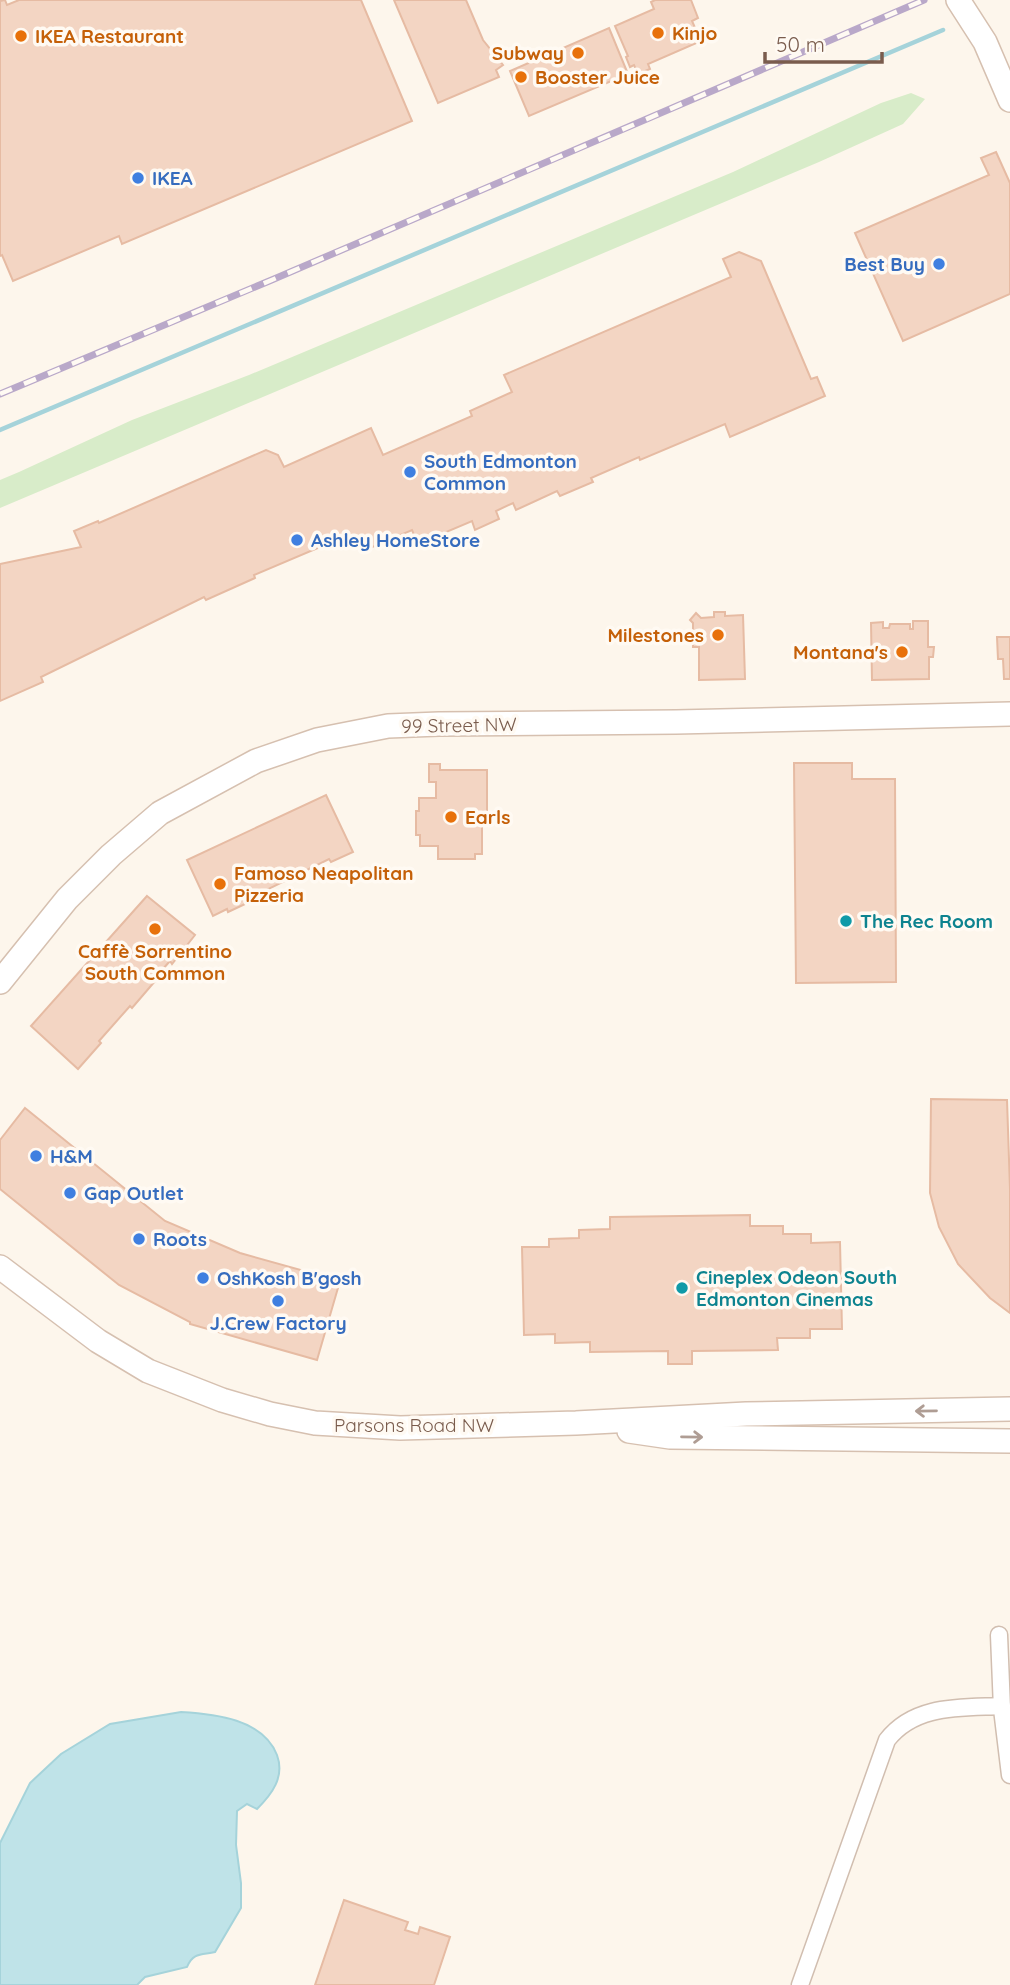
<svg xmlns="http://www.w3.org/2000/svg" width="1010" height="1985" font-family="Quicksand,sans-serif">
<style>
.green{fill:#d8ecc9}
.water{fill:#bfe3e8;stroke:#a5d3da;stroke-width:2}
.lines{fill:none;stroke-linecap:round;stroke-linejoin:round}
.stream{stroke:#a5d3da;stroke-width:4.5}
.building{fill:#f3d5c3;stroke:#e6bba3;stroke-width:2}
.street-casing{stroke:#d1beb0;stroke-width:19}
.secondary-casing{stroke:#d6c0b0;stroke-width:26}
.street{stroke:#fff;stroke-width:16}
.secondary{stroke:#fff;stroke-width:23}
.rail-casing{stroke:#b9a8c9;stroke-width:7}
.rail{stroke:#fffaf3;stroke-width:4.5;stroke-dasharray:13;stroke-linecap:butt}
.oneway{stroke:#af9d94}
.food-dot{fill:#e8710a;stroke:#fffaf3;stroke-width:2.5}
.shop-dot{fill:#3f7fe0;stroke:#fffaf3;stroke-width:2.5}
.culture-dot{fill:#0f9aa8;stroke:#fffaf3;stroke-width:2.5}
.labels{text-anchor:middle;stroke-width:7;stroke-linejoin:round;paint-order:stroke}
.food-label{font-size:19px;font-weight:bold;fill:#c56008;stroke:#fffaf3;text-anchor:start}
.shop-label{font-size:19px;font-weight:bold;fill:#366cbe;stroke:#fffaf3;text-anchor:start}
.street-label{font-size:19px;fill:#7a5c4d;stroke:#fffaf3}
.culture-label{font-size:19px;font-weight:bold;fill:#0d838f;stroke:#fffaf3;text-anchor:start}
</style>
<rect width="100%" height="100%" fill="#fdf6ec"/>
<path class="green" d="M911,93L925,99L903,124L819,162L0,508V480L19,472L132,420L249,375L733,172L881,103Z"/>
<path class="water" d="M181,1712C215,1714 263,1719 277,1755C285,1777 272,1794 257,1809L247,1804L237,1811L236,1845L241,1883V1908L215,1952C202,1955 193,1952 187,1967L145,1977L137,1985H0V1843L30,1783L61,1754L110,1724Z"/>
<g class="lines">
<path class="stream" d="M0,430L943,30"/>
</g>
<g class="building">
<path d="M5,0L7,5L19,0H361L412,121L122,244L119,236L13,281L2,255L0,256V1Z"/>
<path d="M394,0H466L483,40L503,65L496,70L499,77L438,103Z"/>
<path d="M655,0H691L698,18L692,21L701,41L648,64L650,69L638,74L634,65L630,67L626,57L628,56L615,26L654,9L651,2Z"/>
<path d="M609,28L628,74L529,116L510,71Z"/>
<path d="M996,152L1010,183V294L903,341L855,233L989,175L981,158Z"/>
<path d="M739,252L761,261L811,379L817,377L825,396L730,437L725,424L640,460L639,457L591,478L593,482L560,496L557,491L516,510L513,503L496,511L499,519L475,530L472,521L418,544L412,530L370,548L320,547L254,575L255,578L206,600L204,597L41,677L43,682L0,701V564L81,547L74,531L98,521L99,523L266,450L278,455L284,467L371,428L383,455L472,416L470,411L512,392L504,375L731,277L723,259Z"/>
<path d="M714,612H725V616L743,615L745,679L699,680V647H693V623L690,620L696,613L701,618L714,617Z"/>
<path d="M913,621H928V647H934L933,657H929V679L872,680L871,623L883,622V628H889L890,624H910V629H913Z"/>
<path d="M997,637H1010V679H1004L1003,659H998Z"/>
<path d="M794,763H852V779H895L896,982L796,983Z"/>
<path d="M429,764H440V770H487V824H482V854H475V859H438V846H420V835H416V811H419V798H436V782H429Z"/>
<path d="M326,795L353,852L331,862L329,859L254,896L256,899L228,912L227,909L213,916L187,860Z"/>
<path d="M147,896L195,935L172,964L170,961L154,979L156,980L132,1008L130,1006L99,1041L101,1043L78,1069L31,1026Z"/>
<path d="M931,1099L1007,1100L1010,1189V1313L990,1298L958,1264L939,1227L930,1193Z"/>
<path d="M25,1108L165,1221L240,1253L340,1281L317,1360L190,1324V1322L119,1285L0,1189V1140Z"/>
<path d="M750,1215V1226H783V1234H811V1243L840,1242L842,1329H810V1338H777L778,1350L692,1351V1364H668V1351L590,1352V1342L555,1343V1334L524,1335L522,1247H549V1239L579,1238V1230L610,1229V1217Z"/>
<path d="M344,1900L408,1922L405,1930L418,1934L420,1927L450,1937L434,1985H315Z"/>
</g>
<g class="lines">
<g class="street-casing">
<g id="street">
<path d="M999,1635L1002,1709L1010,1775"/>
<path d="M800,1985L887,1740C915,1704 961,1708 1002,1706"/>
</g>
</g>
<g class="secondary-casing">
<g id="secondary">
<path d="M958,0L985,42L1010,100"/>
<path d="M0,982L67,899L111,855L160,813L256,761L317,740L388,726L439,724L676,722L1010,714"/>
<path d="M0,1267L98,1341L148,1371L222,1400L270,1414L315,1423L400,1428L576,1423L746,1414L1010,1409"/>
<path d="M629,1431L670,1437L1010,1441"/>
</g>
</g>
<use href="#street" class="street"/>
<use href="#secondary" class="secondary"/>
<g class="rail-casing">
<path id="rail" d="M0,394L274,279L924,0"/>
</g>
<use href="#rail" class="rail"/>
</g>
<defs><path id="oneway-shaft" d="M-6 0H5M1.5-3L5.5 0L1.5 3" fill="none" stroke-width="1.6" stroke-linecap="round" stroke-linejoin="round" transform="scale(1.75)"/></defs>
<g class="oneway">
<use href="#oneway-shaft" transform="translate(926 1411) rotate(179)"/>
<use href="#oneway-shaft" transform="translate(692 1437) rotate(1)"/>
</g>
<g class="food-dot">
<circle cx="658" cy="33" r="7"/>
<circle cx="21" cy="36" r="7"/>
<circle cx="578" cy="53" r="7"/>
<circle cx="521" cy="77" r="7"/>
<circle cx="718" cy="635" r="7"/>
<circle cx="902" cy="652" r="7"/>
<circle cx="451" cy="817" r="7"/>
<circle cx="220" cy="884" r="7"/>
<circle cx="155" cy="929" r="7"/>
</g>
<g class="shop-dot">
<circle cx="138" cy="178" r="7"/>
<circle cx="939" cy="264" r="7"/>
<circle cx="410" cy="472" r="7"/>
<circle cx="297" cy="540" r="7"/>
<circle cx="36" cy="1156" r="7"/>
<circle cx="70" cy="1193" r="7"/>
<circle cx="139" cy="1239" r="7"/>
<circle cx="203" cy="1278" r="7"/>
<circle cx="278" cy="1301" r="7"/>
</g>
<g class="culture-dot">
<circle cx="846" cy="921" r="7"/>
<circle cx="682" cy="1288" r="7"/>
</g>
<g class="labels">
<g class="food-label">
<text x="672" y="40">Kinjo</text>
<text x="35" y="43">IKEA Restaurant</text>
<text x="564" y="60" text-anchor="end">Subway</text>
<text x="535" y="84">Booster Juice</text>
<text x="704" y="642" text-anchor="end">Milestones</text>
<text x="888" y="659" text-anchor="end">Montana's</text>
<text x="465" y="824">Earls</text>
<text x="234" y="880">Famoso Neapolitan<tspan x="234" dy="22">Pizzeria</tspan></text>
<text x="155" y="958" text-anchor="middle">Caffè Sorrentino<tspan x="155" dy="22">South Common</tspan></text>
</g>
<g class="shop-label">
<text x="152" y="185">IKEA</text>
<text x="925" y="271" text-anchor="end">Best Buy</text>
<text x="424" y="468">South Edmonton<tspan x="424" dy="22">Common</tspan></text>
<text x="311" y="547">Ashley HomeStore</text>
<text x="50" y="1163">H&amp;M</text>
<text x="84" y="1200">Gap Outlet</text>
<text x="153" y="1246">Roots</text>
<text x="217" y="1285">OshKosh B'gosh</text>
<text x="278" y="1330" text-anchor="middle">J.Crew Factory</text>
</g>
<g class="street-label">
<text transform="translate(459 725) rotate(-1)" y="7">99 Street NW</text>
<text x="414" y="1432">Parsons Road NW</text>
</g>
<g class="culture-label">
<text x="860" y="928">The Rec Room</text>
<text x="696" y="1284">Cineplex Odeon South<tspan x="696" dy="22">Edmonton Cinemas</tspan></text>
</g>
</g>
<path d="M765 52v10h117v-10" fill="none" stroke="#7a5c4d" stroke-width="3.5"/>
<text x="776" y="52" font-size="21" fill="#7a5c4d" stroke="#fffaf3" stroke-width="5" paint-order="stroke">50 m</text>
</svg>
